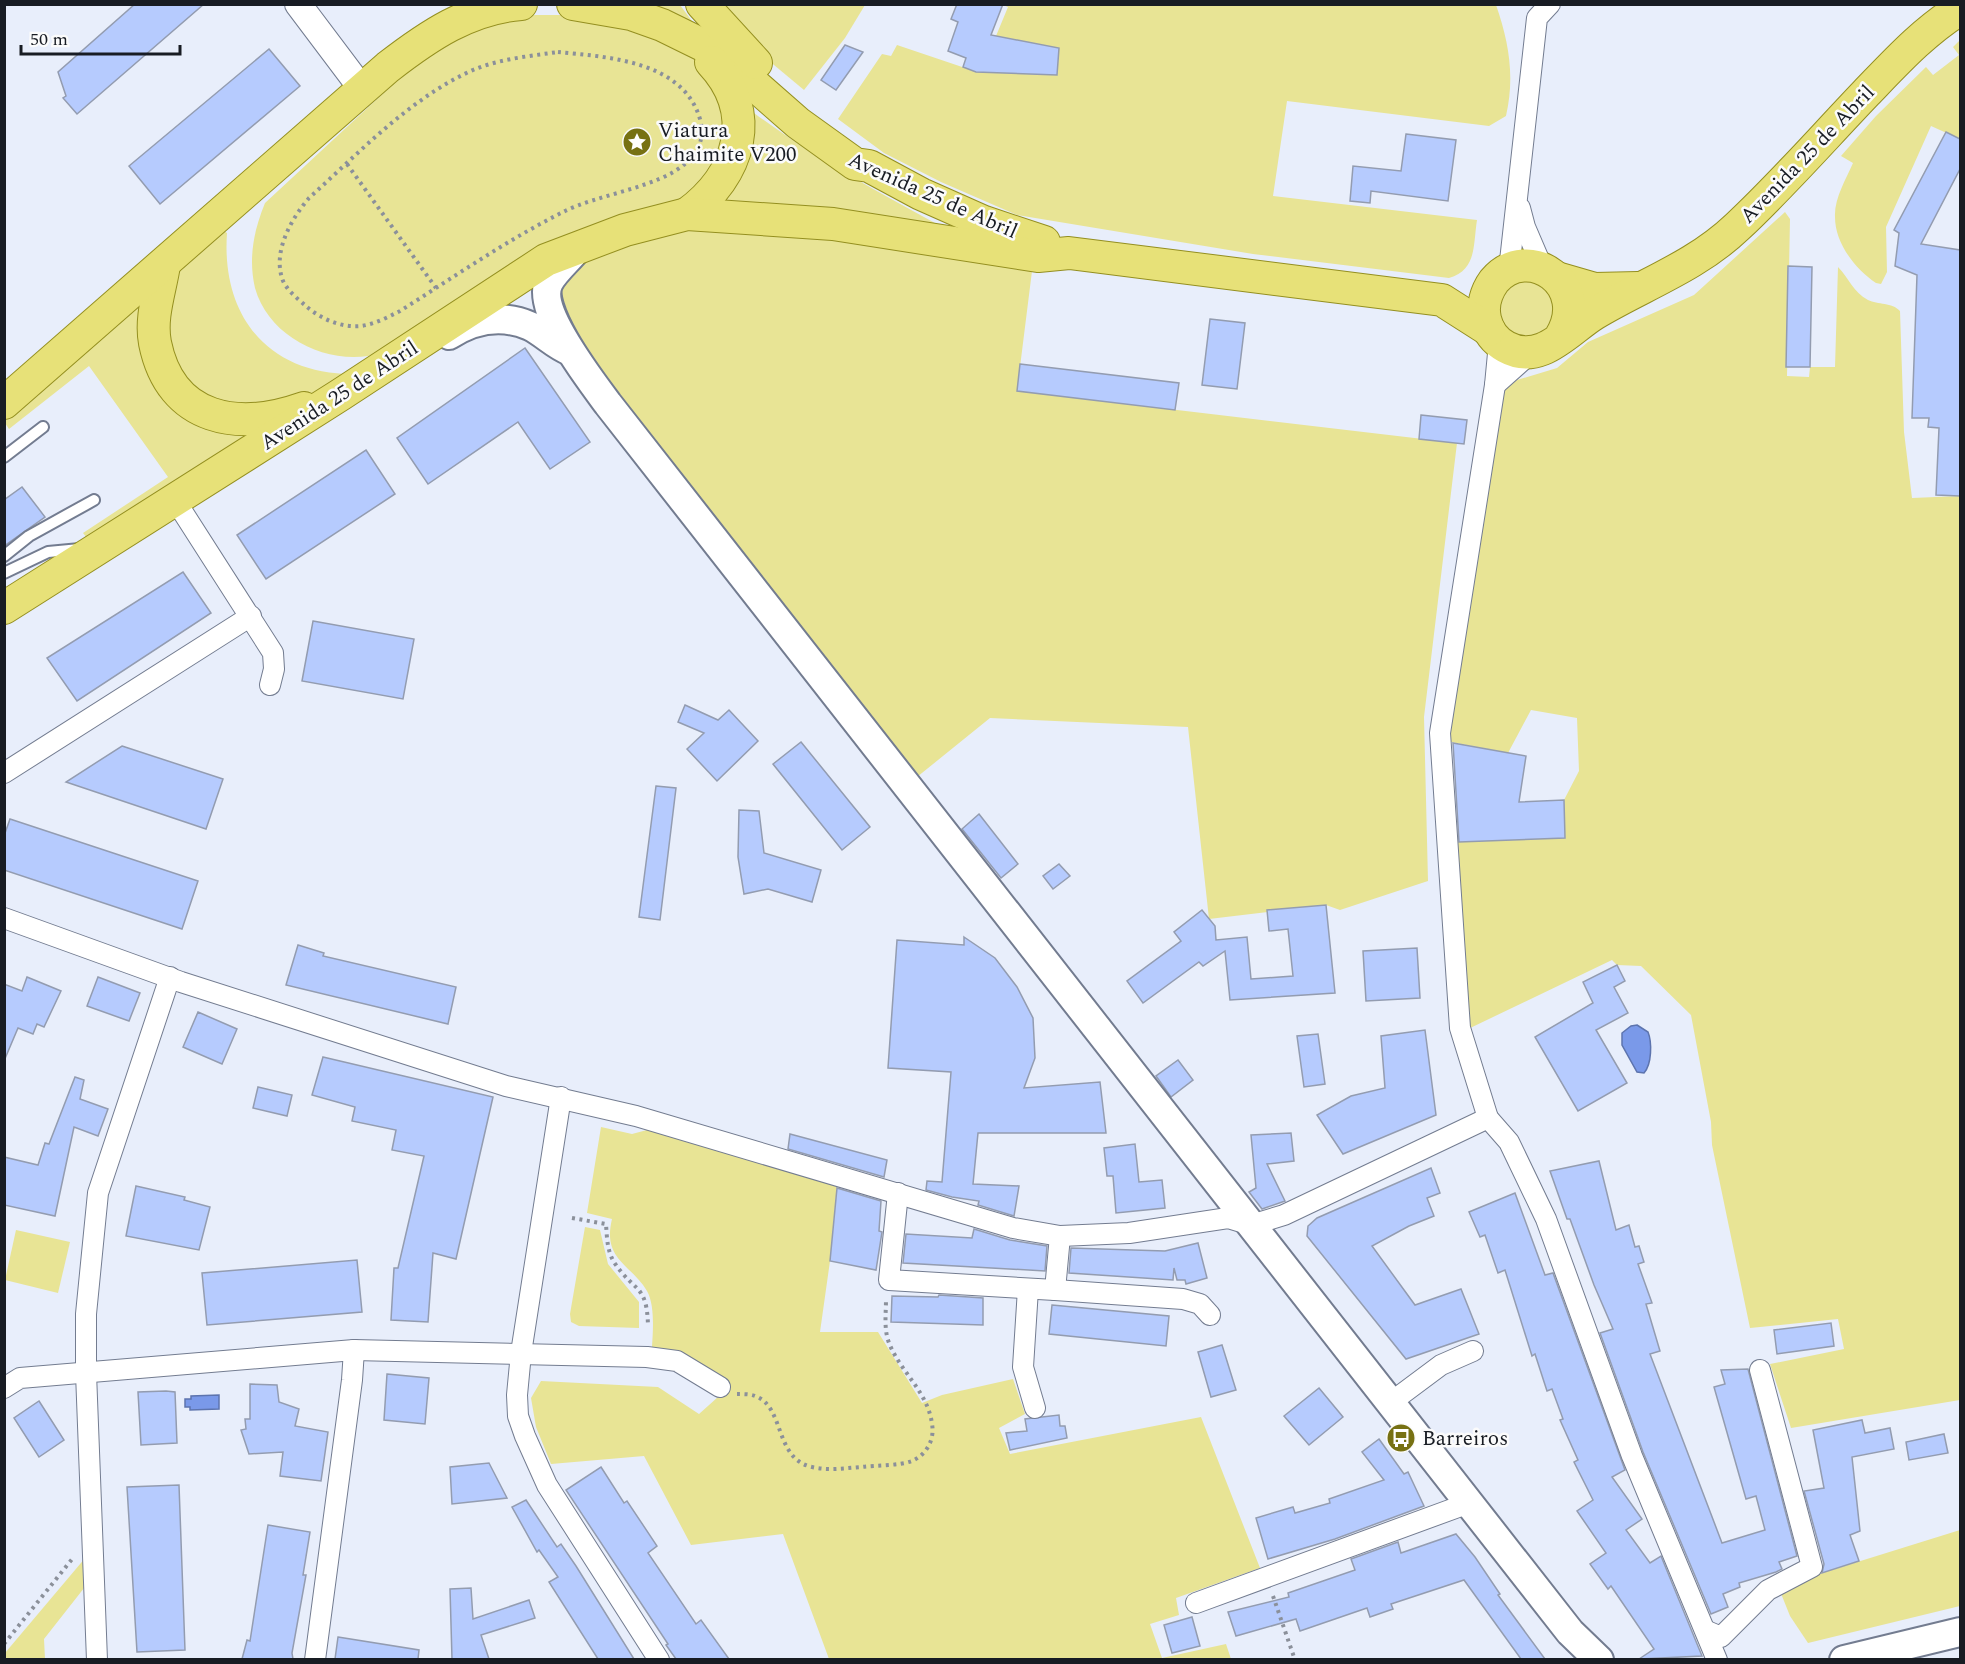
<svg xmlns="http://www.w3.org/2000/svg" width="1965" height="1664" font-family="Spectral,serif">
<style>
.green{fill:#e8e495}
.water{fill:#7a99e9;stroke:#5d74ae;stroke-width:1.5}
.building{fill:#b6cbfe;stroke:#939cb0;stroke-width:1.5}
.lines{fill:none;stroke-linecap:round;stroke-linejoin:round}
.service-casing{stroke:#737c90;stroke-width:14}
.minor-casing{stroke:#737c90;stroke-width:22}
.tertiary-casing{stroke:#737c90;stroke-width:28}
.secondary-casing{stroke:#737c90;stroke-width:32}
.primary-casing{stroke:#948f20;stroke-width:34}
.path{stroke:#8b909a;stroke-width:4;stroke-dasharray:3 4.5;stroke-linecap:butt}
.service{stroke:#fff;stroke-width:10}
.minor{stroke:#fff;stroke-width:20}
.tertiary{stroke:#fff;stroke-width:26}
.secondary{stroke:#fff;stroke-width:28}
.primary{stroke:#e7e178;stroke-width:32}
.labels{text-anchor:middle;stroke-width:5;stroke-linejoin:round;paint-order:stroke}
.poi-label{font-size:21px;fill:#181c23;stroke:#fbfbfb;text-anchor:start}
.street-label{font-size:21px;fill:#181c23;stroke:#fbfbfb}
</style>
<rect width="100%" height="100%" fill="#e8eefb"/>
<g class="green">
<path d="M637,5H680L698,29Z"/>
<path d="M714,5H865L845,38L804,90L768,60Z"/>
<path d="M1003,5H1496C1509,42 1515,77 1506,116L1489,126L1287,101L1273,196L1477,220C1473,245 1477,270 1449,278L1253,254L1017,215L941,182L884,153L838,119L882,54L891,56L897,45L977,72L1057,75L1059,48L996,36L1008,7Z"/>
<path d="M535,15H586L683,48L708,71L727,96L718,166L682,200L398,345C389,348 378,354 368,356C322,363 268,335 255,288C248,258 254,230 265,203L417,62L454,40L490,25Z"/>
<path d="M1960,40V139L1931,126L1886,227L1887,272L1881,284L1876,283C1855,269 1835,243 1835,217C1834,199 1846,179 1853,163L1841,156L1876,116L1926,67L1933,75L1959,55L1953,47Z"/>
<path d="M754,113C815,158 879,193 946,229L720,203L753,131Z"/>
<path d="M1785,212L1790,219L1787,376L1809,377L1810,367H1835L1838,267C1849,278 1853,292 1868,300C1878,305 1892,302 1900,311L1904,432L1912,498L1960,496V1400L1791,1428L1770,1364L1844,1349L1838,1319L1750,1328L1712,1145L1711,1122L1691,1015L1641,966L1617,965L1612,960L1466,1030L1452,842L1565,838L1564,800L1579,771L1577,718L1531,710L1508,753L1446,741L1498,400L1507,387L1517,380L1557,368L1588,342L1694,295Z"/>
<path d="M715,227L924,248L1033,263L1017,391L1457,443L1424,717L1428,881L1340,910L1326,905L1209,919L1188,727L990,718L917,777L556,313L560,282L590,259L639,238Z"/>
<path d="M224,231L227,233C221,318 270,376 357,374L90,542L83,533L168,477L89,366L9,429L5,423L4,416Z"/>
<path d="M1521,279L1545,283L1559,310L1542,337L1511,336L1497,316L1501,292Z"/>
<path d="M662,1126L837,1185L830,1261L820,1332H878L922,1403L942,1395L1013,1379L1025,1414L999,1428L1010,1454L1201,1417L1260,1568L1176,1598L1179,1615L1150,1624L1162,1658L1226,1644L1231,1659H829L783,1534L691,1545L644,1456L551,1464L536,1427L531,1398L541,1381L658,1387L699,1414L718,1397L714,1377L669,1351L652,1347C653,1331 655,1305 647,1291C631,1264 602,1260 612,1219L587,1213L601,1127L632,1134Z"/>
<path d="M585,1227L600,1230L608,1264L639,1302V1328L579,1326L571,1322L570,1314Z"/>
<path d="M16,1230L70,1242L58,1293L5,1280Z"/>
<path d="M1960,1530V1606L1808,1643L1790,1616L1780,1591L1822,1573Z"/>
<path d="M86,1557L88,1583L44,1639L45,1659L5,1660V1653Z"/>
</g>
<g class="water">
<path d="M1637,1025L1648,1032C1652,1042 1652,1064 1644,1073L1637,1072L1622,1045V1033L1631,1026Z"/>
<path d="M219,1395V1409L190,1410V1407H185V1399H191V1396Z"/>
</g>
<g class="building">
<path d="M135,4H204L77,114L63,98L66,96L58,72Z"/>
<path d="M957,4H1003L991,35L1059,48L1057,75L976,72L963,67L966,58L948,51L958,22L951,19Z"/>
<path d="M845,45L863,52L836,90L821,80Z"/>
<path d="M269,49L300,86L160,204L129,166Z"/>
<path d="M1946,132L1960,139V169L1921,244L1960,250V496L1936,495L1939,428L1928,427L1929,418H1912L1917,275L1895,266L1899,233L1894,230Z"/>
<path d="M1406,134L1456,140L1448,201L1371,191L1370,203L1350,201L1353,166L1401,171Z"/>
<path d="M1788,266L1812,267L1810,367H1786Z"/>
<path d="M1210,319L1245,323L1237,389L1202,385Z"/>
<path d="M525,348L590,442L550,469L518,422L428,484L397,438Z"/>
<path d="M1020,364L1179,383L1175,410L1017,391Z"/>
<path d="M1421,415L1467,420L1464,444L1419,439Z"/>
<path d="M366,450L395,494L266,579L237,535Z"/>
<path d="M22,487L45,517L4,546V500Z"/>
<path d="M183,572L211,613L77,701L47,658Z"/>
<path d="M313,621L414,639L403,699L302,681Z"/>
<path d="M685,705L718,720L729,710L758,741L717,781L687,749L704,733L678,722Z"/>
<path d="M801,742L870,827L842,850L773,764Z"/>
<path d="M1453,743L1526,756L1519,802L1564,800L1565,838L1459,842Z"/>
<path d="M122,746L223,779L206,829L66,782Z"/>
<path d="M656,786L676,788L660,920L639,917Z"/>
<path d="M739,810L759,811L764,853L821,870L812,902L768,889L744,894L738,857Z"/>
<path d="M979,814L1018,864L1001,878L962,829Z"/>
<path d="M10,819L198,881L182,929L4,870V836Z"/>
<path d="M1059,864L1070,876L1053,889L1043,876Z"/>
<path d="M1326,905L1335,993L1230,1000L1225,951L1203,966L1199,962L1143,1003L1127,981L1181,941L1174,932L1202,910L1215,926L1216,940L1247,937L1251,979L1293,976L1288,929L1269,931L1267,910Z"/>
<path d="M964,937L995,958L1017,987L1033,1018L1035,1058L1024,1088L1100,1082L1106,1133H978L973,1184L1019,1186L1014,1216L978,1205L979,1201L952,1197L926,1190L927,1181L942,1182L951,1072L888,1068L897,940L964,945Z"/>
<path d="M298,945L324,953L323,956L456,987L448,1024L286,985Z"/>
<path d="M1417,948L1420,998L1366,1001L1363,951Z"/>
<path d="M1617,965L1625,981L1614,987L1628,1013L1596,1030L1627,1083L1578,1111L1535,1037L1593,1003L1583,982Z"/>
<path d="M27,977L61,991L44,1027L37,1024L33,1034L18,1028L4,1061V984L22,991Z"/>
<path d="M98,977L140,993L129,1021L87,1006Z"/>
<path d="M198,1012L237,1029L222,1064L183,1047Z"/>
<path d="M1425,1030L1436,1115L1343,1154L1317,1115L1351,1096L1385,1088L1381,1036Z"/>
<path d="M1318,1034L1325,1084L1304,1087L1297,1036Z"/>
<path d="M323,1057L493,1097L456,1259L433,1253L428,1322L391,1320L394,1268H398L424,1156L392,1150L396,1130L352,1121L355,1107L312,1095Z"/>
<path d="M1178,1060L1193,1080L1171,1097L1156,1076Z"/>
<path d="M75,1077L84,1080L80,1099L108,1109L98,1136L74,1127L55,1216L4,1205V1157L38,1165L45,1143L49,1144Z"/>
<path d="M258,1087L292,1095L287,1116L253,1108Z"/>
<path d="M1291,1133L1294,1161L1267,1164L1285,1201L1262,1209L1249,1192L1256,1188L1251,1135Z"/>
<path d="M790,1134L887,1160L884,1177L788,1149Z"/>
<path d="M1135,1144L1139,1182L1162,1180L1165,1208L1116,1213L1113,1176H1107L1104,1148Z"/>
<path d="M1599,1161L1616,1230L1629,1225L1635,1247L1639,1246L1644,1262L1638,1264L1652,1303L1646,1304L1660,1351L1650,1354L1722,1543L1765,1530L1756,1496L1746,1499L1714,1387L1725,1384L1721,1370L1748,1369L1797,1556L1779,1562L1782,1569L1776,1572L1739,1583L1740,1587L1723,1594L1728,1607L1711,1614L1643,1452L1600,1333L1613,1329L1594,1285L1570,1219H1567L1550,1171Z"/>
<path d="M1431,1168L1440,1193L1427,1198L1434,1216L1409,1226L1372,1246L1415,1305L1461,1289L1479,1334L1406,1359L1307,1236L1308,1226L1317,1218Z"/>
<path d="M136,1186L185,1197L184,1200L210,1207L199,1250L126,1236Z"/>
<path d="M837,1188L881,1201L879,1231L882,1232L876,1270L830,1261Z"/>
<path d="M1515,1193L1545,1275L1553,1273L1625,1470L1612,1477L1642,1519L1626,1530L1650,1563L1661,1556L1702,1656L1639,1659L1654,1649L1611,1586L1608,1589L1590,1564L1606,1553L1577,1511L1593,1500L1574,1462L1578,1460L1560,1420L1563,1419L1552,1389L1547,1391L1535,1354L1532,1356L1505,1270L1498,1273L1485,1235L1480,1237L1469,1212Z"/>
<path d="M974,1229L1010,1240L1047,1246L1045,1271L903,1263L906,1234L972,1238Z"/>
<path d="M1198,1243L1207,1278L1186,1284L1185,1280H1177L1174,1268L1173,1280L1069,1273L1071,1248L1165,1251Z"/>
<path d="M357,1260L362,1312L207,1325L202,1273Z"/>
<path d="M939,1295L983,1298V1325L891,1322L892,1296L938,1297Z"/>
<path d="M1052,1305L1169,1316L1166,1346L1049,1334Z"/>
<path d="M1831,1323L1834,1346L1777,1354L1774,1330Z"/>
<path d="M1222,1345L1236,1390L1211,1397L1198,1352Z"/>
<path d="M387,1374L429,1378L425,1424L384,1420Z"/>
<path d="M250,1384L277,1385L279,1402L299,1409L295,1426L328,1432L321,1481L280,1476L283,1452L249,1454L241,1430L246,1429L245,1419H250Z"/>
<path d="M1319,1388L1343,1417L1309,1445L1284,1416Z"/>
<path d="M166,1391L175,1392L177,1443L141,1445L138,1392Z"/>
<path d="M39,1401L64,1440L39,1457L14,1418Z"/>
<path d="M1059,1415L1060,1426H1065L1067,1438L1010,1450L1006,1433L1027,1431L1025,1419Z"/>
<path d="M1862,1420L1865,1433L1890,1428L1894,1449L1852,1457L1860,1531L1850,1535L1859,1561L1822,1573L1824,1564L1804,1491L1824,1488L1813,1430Z"/>
<path d="M1944,1434L1948,1453L1909,1460L1906,1442Z"/>
<path d="M1379,1439L1404,1474L1408,1472L1424,1506L1335,1539L1268,1559L1256,1518L1293,1507L1295,1513L1330,1503L1329,1499L1384,1480L1362,1452Z"/>
<path d="M489,1463L507,1498L452,1504L450,1467Z"/>
<path d="M601,1467L624,1503L627,1501L657,1546L648,1553L696,1624L701,1620L729,1659H676L666,1645L668,1644L566,1490Z"/>
<path d="M179,1485L185,1650L137,1652L127,1487Z"/>
<path d="M526,1500L557,1547L561,1544L576,1566L634,1659H598L549,1582L558,1577L539,1550L537,1552L512,1507Z"/>
<path d="M268,1525L310,1532L303,1575H306L292,1653L293,1659H242L247,1640L250,1641Z"/>
<path d="M1456,1534L1475,1557L1500,1594L1498,1595L1545,1659H1521L1464,1580L1391,1604L1393,1609L1370,1617L1367,1608L1300,1631L1296,1619L1236,1636L1228,1612L1289,1597L1288,1593L1355,1570L1351,1559L1398,1542L1401,1553Z"/>
<path d="M471,1588L473,1619L529,1600L535,1618L481,1635L489,1659H452L450,1589Z"/>
<path d="M1192,1617L1200,1646L1172,1653L1164,1625Z"/>
<path d="M338,1637L419,1650L418,1659H335Z"/>
</g>
<g class="lines">
<g class="service-casing">
<g id="service">
<path d="M4,457L43,427"/>
<path d="M4,556L29,536L94,500"/>
<path d="M4,573L48,552L80,549"/>
</g>
</g>
<g class="minor-casing">
<g id="minor">
<path d="M1520,208L1525,227L1543,269"/>
<path d="M1509,270L1537,18L1550,4"/>
<path d="M1495,385L1531,353"/>
<path d="M175,500L273,653L274,669L270,685"/>
<path d="M4,773L251,616"/>
<path d="M4,918L181,982L506,1086L636,1116L1013,1228L1060,1236L1129,1233L1228,1218L1251,1225L1284,1215L1488,1118L1509,1142L1546,1219L1632,1456L1717,1660"/>
<path d="M561,1097L521,1353L517,1395L518,1416L525,1436L547,1485L659,1660"/>
<path d="M1488,1118L1460,1028L1440,733L1495,385L1499,343"/>
<path d="M898,1193L889,1280L1055,1290L1060,1236"/>
<path d="M1028,1289L1023,1367L1035,1408"/>
<path d="M1055,1290L1183,1299L1200,1304L1210,1315"/>
<path d="M4,1388L20,1378L354,1350L647,1357L677,1361L720,1387"/>
<path d="M1390,1403L1441,1365L1473,1351"/>
<path d="M1196,1603L1469,1503"/>
<path d="M1707,1631L1721,1637L1768,1590L1812,1567L1760,1370"/>
<path d="M97,1660L86,1373V1314L98,1193L170,977"/>
<path d="M315,1660L352,1380L354,1350"/>
</g>
</g>
<g class="tertiary-casing">
<path id="tertiary" d="M298,4L362,89"/>
</g>
<g class="secondary-casing">
<g id="secondary">
<path d="M576,250C568,260 555,271 549,282C535,309 591,381 608,404L1570,1632L1599,1660"/>
<path d="M449,335C474,319 502,314 530,326C544,333 555,345 570,351"/>
<path d="M1844,1660L1960,1632"/>
</g>
</g>
<g class="primary-casing">
<g id="primary">
<path d="M573,4L631,14L662,25L717,52L798,123L855,164L869,166L921,194L984,222L1044,242"/>
<path d="M702,4L756,63"/>
<path d="M687,214C740,175 759,113 711,62"/>
<path d="M164,265C160,291 150,317 155,343C171,422 239,431 304,408"/>
<path d="M1557,278L1595,289L1638,288"/>
<path d="M1560,338C1593,285 1528,241 1494,281C1486,292 1482,306 1485,319C1488,332 1495,341 1506,347C1540,366 1567,331 1594,314C1642,285 1695,267 1737,227C1782,185 1823,138 1866,93C1895,63 1924,31 1960,9"/>
<path d="M4,403L388,67C428,36 469,8 521,4"/>
<path d="M4,608L340,395L546,260L625,230L687,214L833,224L1038,256L1069,253L1442,300L1489,330"/>
</g>
</g>
<g class="path">
<path d="M558,52C609,57 683,61 700,119C705,137 699,152 686,163C658,188 598,194 563,212C507,240 454,277 400,311C388,317 375,324 361,326C341,328 321,319 306,306C298,299 285,289 282,278C273,250 292,218 309,198C359,153 410,98 473,70C499,59 530,56 558,52Z"/>
<path d="M347,164L436,288"/>
<path d="M572,1218L606,1224C607,1238 607,1253 616,1265C636,1293 647,1285 648,1326"/>
<path d="M737,1394C743,1394 750,1394 755,1396C785,1406 774,1459 812,1467C829,1471 845,1468 862,1467C877,1465 898,1466 912,1461C926,1455 935,1440 932,1424C928,1391 898,1370 888,1340C884,1327 886,1313 886,1299"/>
<path d="M1273,1596L1295,1660"/>
<path d="M4,1644L73,1558"/>
</g>
<use href="#service" class="service"/>
<use href="#minor" class="minor"/>
<use href="#tertiary" class="tertiary"/>
<use href="#secondary" class="secondary"/>
<use href="#primary" class="primary"/>
</g>
<defs>
<g id="sight-disc" transform="scale(1.5)"><circle r="9.5" fill="#777113" stroke="#fbfbfb"/><path d="M0-6L1.8-2.2L6-1.7L2.9 1.2L3.7 5.4L0 3.3L-3.7 5.4L-2.9 1.2L-6-1.7L-1.8-2.2Z" fill="#fff"/></g>
<g id="bus-disc" transform="scale(1.5)"><circle r="9.5" fill="#777113" stroke="#fbfbfb"/><path d="M-5-6H5V4H4V6H2V4H-2V6H-4V4H-5ZM-3.5-4V0h7V-4ZM-3.5 1.2v1.5H-2V1.2ZM2 1.2v1.5H3.5V1.2Z" fill="#fff"/></g>
</defs>
<g fill-rule="evenodd">
<use href="#sight-disc" x="637" y="142"/>
<use href="#bus-disc" x="1401" y="1438"/>
</g>
<g class="labels">
<g class="poi-label">
<text x="658" y="137">Viatura<tspan x="658" dy="24">Chaimite V200</tspan></text>
<text x="1422" y="1445">Barreiros</text>
</g>
<g class="street-label">
<text transform="translate(1807 154) rotate(-46)" y="7">Avenida 25 de Abril</text>
<text transform="translate(933 195) rotate(24)" y="7">Avenida 25 de Abril</text>
<text transform="translate(339 395) rotate(-33)" y="7">Avenida 25 de Abril</text>
</g>
</g>
<rect width="1965" height="1664" fill="none" stroke="#181c23" stroke-width="12"/>
<path d="M21 45v9h159v-9" fill="none" stroke="#181c23" stroke-width="3"/>
<text x="30" y="45" font-size="18" fill="#181c23" stroke="#fbfbfb" stroke-width="4.5" paint-order="stroke">50 m</text>
</svg>
